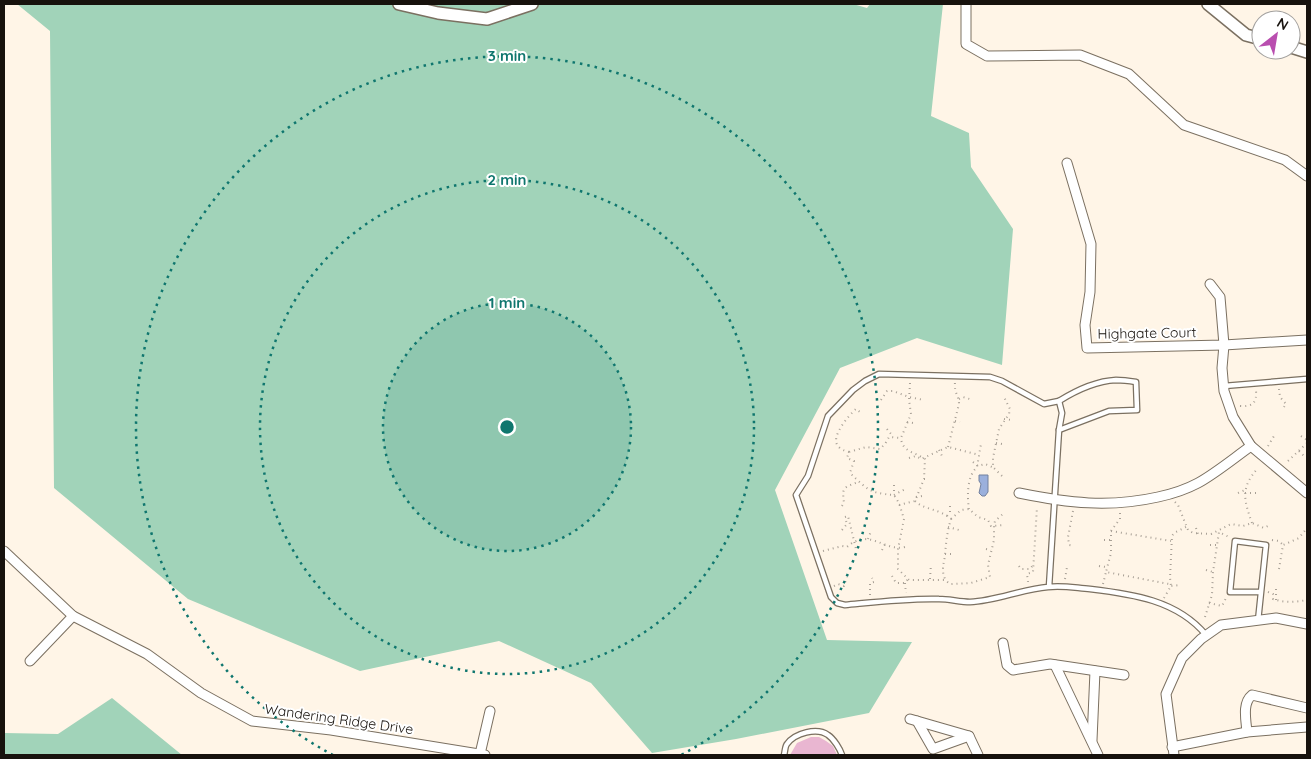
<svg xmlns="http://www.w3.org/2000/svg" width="1311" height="759" font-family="Quicksand,sans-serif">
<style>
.green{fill:#a1d3b9}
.water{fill:#9bb0dc;stroke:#73819e}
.building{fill:#e9b6d1}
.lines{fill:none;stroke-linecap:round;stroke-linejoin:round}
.service-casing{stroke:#7b7061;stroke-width:7}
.minor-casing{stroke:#7b7061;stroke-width:11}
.tertiary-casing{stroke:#7b7061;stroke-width:14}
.path{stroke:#a8a096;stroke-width:2;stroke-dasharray:1 4;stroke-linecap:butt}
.service{stroke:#fff;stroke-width:4.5}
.minor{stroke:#fff;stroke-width:9}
.tertiary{stroke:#fff;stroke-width:11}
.ring{fill:none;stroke:#0f766e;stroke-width:2.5;stroke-dasharray:2.5 5}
.labels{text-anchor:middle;stroke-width:4;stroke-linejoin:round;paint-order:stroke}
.street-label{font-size:14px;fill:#17120d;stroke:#fff}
.centre{fill:#0f766e;stroke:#fff;stroke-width:2.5}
.ring-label{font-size:15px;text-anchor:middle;font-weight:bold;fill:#0f766e;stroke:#fff;stroke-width:4;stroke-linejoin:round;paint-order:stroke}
</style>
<rect width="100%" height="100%" fill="#fff5e7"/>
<g class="green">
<path d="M17,4H853L867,8L870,4H943L931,116L969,133L971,167L1013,229L1002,365L917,338L840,368L775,490L827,640L912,642L869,713L736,739L652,753L591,683L499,641L360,671L188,599L54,488L50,31Z"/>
<path d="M112,698L182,755H4V733L58,734Z"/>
</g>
<path class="water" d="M979,475H988V492L985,496H982L979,493L981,484L979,481Z"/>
<path class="building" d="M811,737H819L826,741L833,746L837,755H790L797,743Z"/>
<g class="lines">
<g class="service-casing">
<g id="service">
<path d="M1224,386L1307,379"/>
<path d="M1059,401C1075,391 1097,381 1116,380C1123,380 1130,381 1136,382L1137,410L1109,411L1059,430"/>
<path d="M1049,587L1059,430L1062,413L1059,401L1044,404L1002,381L990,377L879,374L865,381L853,390L828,416L808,476L796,495L831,597L837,603L845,605C876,602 908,598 939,599C949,599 960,602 970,602C996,601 1022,589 1048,587C1062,585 1076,588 1090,589C1132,594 1177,600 1206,635"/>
<path d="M1258,621L1266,545L1235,541L1230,592H1261"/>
<path d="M784,755C785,752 785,746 787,744C795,733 817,727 828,735C834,739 840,749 842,755"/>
</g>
</g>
<g class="minor-casing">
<g id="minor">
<path d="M966,4V44L987,56L1080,55L1129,74L1184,125L1285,160L1307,176"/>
<path d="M1067,163L1091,244L1090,292L1085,325L1087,348L1224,345L1307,340"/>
<path d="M1210,284L1220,297L1224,345L1222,368L1224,391L1233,417L1251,446L1307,493"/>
<path d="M1019,493C1068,503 1109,508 1158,497C1172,494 1185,490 1198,483C1216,473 1234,458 1251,446"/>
<path d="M4,551L73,616L147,654L201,693L252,721L331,730L485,755"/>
<path d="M1003,643L1007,665L1013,670L1050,664L1124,675"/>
<path d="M30,661L73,616"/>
<path d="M1055,665L1098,755"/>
<path d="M910,719L969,736L978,755"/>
<path d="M917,721L933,749L969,736"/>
<path d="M1247,732C1246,720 1242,703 1252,695L1307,708"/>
<path d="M1092,740L1095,671"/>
<path d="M1172,747L1247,732L1307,727"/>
<path d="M480,754L490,711"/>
<path d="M1174,755L1166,694L1182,658L1201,639L1221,625L1276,618L1307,624"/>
</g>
</g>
<g class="tertiary-casing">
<g id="tertiary">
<path d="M399,4L438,13L487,19L532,4"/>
<path d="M1208,4L1246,35L1261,39"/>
<path d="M1291,47L1307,52"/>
</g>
</g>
<g class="path">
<path d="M910,383L909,400L911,414L901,438L889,437L885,444L880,449L866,447L849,452L847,458L854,461L850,473C868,490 869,493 894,495L899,503L904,519L898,549V569L909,580H945L950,584L971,583L990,577L988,565L994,540V525L995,521L1004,513"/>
<path d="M1279,389L1280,397L1286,404L1284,407"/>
<path d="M959,399L963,397L973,400"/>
<path d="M881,400L887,391H893L909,397L924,400"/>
<path d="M1240,406C1252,407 1257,403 1256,391"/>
<path d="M1004,419L1012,420"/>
<path d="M955,421L960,422"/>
<path d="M907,422L913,423"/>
<path d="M887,429L891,434L889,437"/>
<path d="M1301,436L1307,440"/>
<path d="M996,443L1002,444"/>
<path d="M1268,446L1274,436"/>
<path d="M948,447L959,404C959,395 954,394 955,382"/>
<path d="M939,450L943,458"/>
<path d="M1299,451L1305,457"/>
<path d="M849,452C845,451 840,449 838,446C830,437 849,415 856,409L860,412"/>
<path d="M909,458L916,456L921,459L948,447L979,455"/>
<path d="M1288,461L1307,443"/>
<path d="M973,462L978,466L985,464L992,467"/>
<path d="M1002,476L993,467V458L999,429L1009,414L1010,409L1004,397"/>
<path d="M924,479H929"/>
<path d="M894,485V495L907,488"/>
<path d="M1238,493L1245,490"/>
<path d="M1245,493H1256"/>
<path d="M916,497L922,496"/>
<path d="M915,501C924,510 938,508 951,519C947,532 946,543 945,555C944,564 941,570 945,579"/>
<path d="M1175,502L1178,505L1188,530L1193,533L1211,534L1231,524L1243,526L1252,523L1264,528L1268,526"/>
<path d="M899,505L915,501L924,479L925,459C915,452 902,452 901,438"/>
<path d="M842,506L844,503C842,487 843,488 858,482"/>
<path d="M969,509C967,496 967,476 977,467L981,444"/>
<path d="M1073,511L1068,537L1069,545L1074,546"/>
<path d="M1120,513V519L1111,531V553L1106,572L1169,584L1171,586L1180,585"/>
<path d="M947,516L950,512V503"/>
<path d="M845,517L848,516L856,549"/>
<path d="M951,519L961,510L969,509L978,517L988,520L991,526L1005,525"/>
<path d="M1252,523C1244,500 1240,488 1258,468"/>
<path d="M948,527L959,530"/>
<path d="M1196,528L1198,534"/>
<path d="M842,530L847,524L845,517"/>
<path d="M1111,531L1171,541"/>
<path d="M868,539L871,531"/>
<path d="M1104,540H1111"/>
<path d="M1272,540L1279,541L1283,545"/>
<path d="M1210,545H1216"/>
<path d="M986,549L991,550"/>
<path d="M882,550L885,544"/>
<path d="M823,551L842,546L847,547C869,527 884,552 905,547"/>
<path d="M945,554H952"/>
<path d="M1019,566L1021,569H1030L1033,565"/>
<path d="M1099,566L1106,567"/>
<path d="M1279,569L1283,545L1299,538L1307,528"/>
<path d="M1206,570L1213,572"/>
<path d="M892,576L896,583H905L908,579"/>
<path d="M930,579L931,564"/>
<path d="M1065,579L1067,567"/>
<path d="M1028,582L1027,574L1033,572L1037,507"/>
<path d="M905,583L906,593"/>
<path d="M1103,584L1106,572"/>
<path d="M834,586L838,584L844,586L847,577"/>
<path d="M1268,592L1273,594V599C1284,603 1296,602 1307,600"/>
<path d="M870,595V583L874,582L872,578"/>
<path d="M1164,598L1171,586L1170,578L1172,536L1174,533L1186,527"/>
<path d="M1276,600V586"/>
<path d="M1209,603L1222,606L1226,598"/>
<path d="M1205,617L1212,595L1213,572L1219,532L1229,537"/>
</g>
<use href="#service" class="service"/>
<use href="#minor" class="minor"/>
<use href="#tertiary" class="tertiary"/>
</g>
<circle cx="507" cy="427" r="124" fill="#0f766e" fill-opacity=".12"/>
<g class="ring">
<circle cx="507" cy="427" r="124"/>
<circle cx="507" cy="427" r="247"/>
<path d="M333 755A371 371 0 1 1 681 755"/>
</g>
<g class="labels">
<g class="street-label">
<text transform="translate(1147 333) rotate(-1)" y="5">Highgate Court</text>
<text transform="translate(339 719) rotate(8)" y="5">Wandering Ridge Drive</text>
</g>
</g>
<circle cx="507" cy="427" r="8" class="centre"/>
<g class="ring-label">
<text x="507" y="61">3 min</text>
<text x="507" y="185">2 min</text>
<text x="507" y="308">1 min</text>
</g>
<rect width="1311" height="759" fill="none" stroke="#17120d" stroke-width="10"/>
<g transform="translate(1276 35) rotate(31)"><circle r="24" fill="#ffffff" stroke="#a2a09e"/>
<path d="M0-4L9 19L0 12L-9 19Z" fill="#b94eaf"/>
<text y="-8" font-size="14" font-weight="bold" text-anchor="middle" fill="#17120d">N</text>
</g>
</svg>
